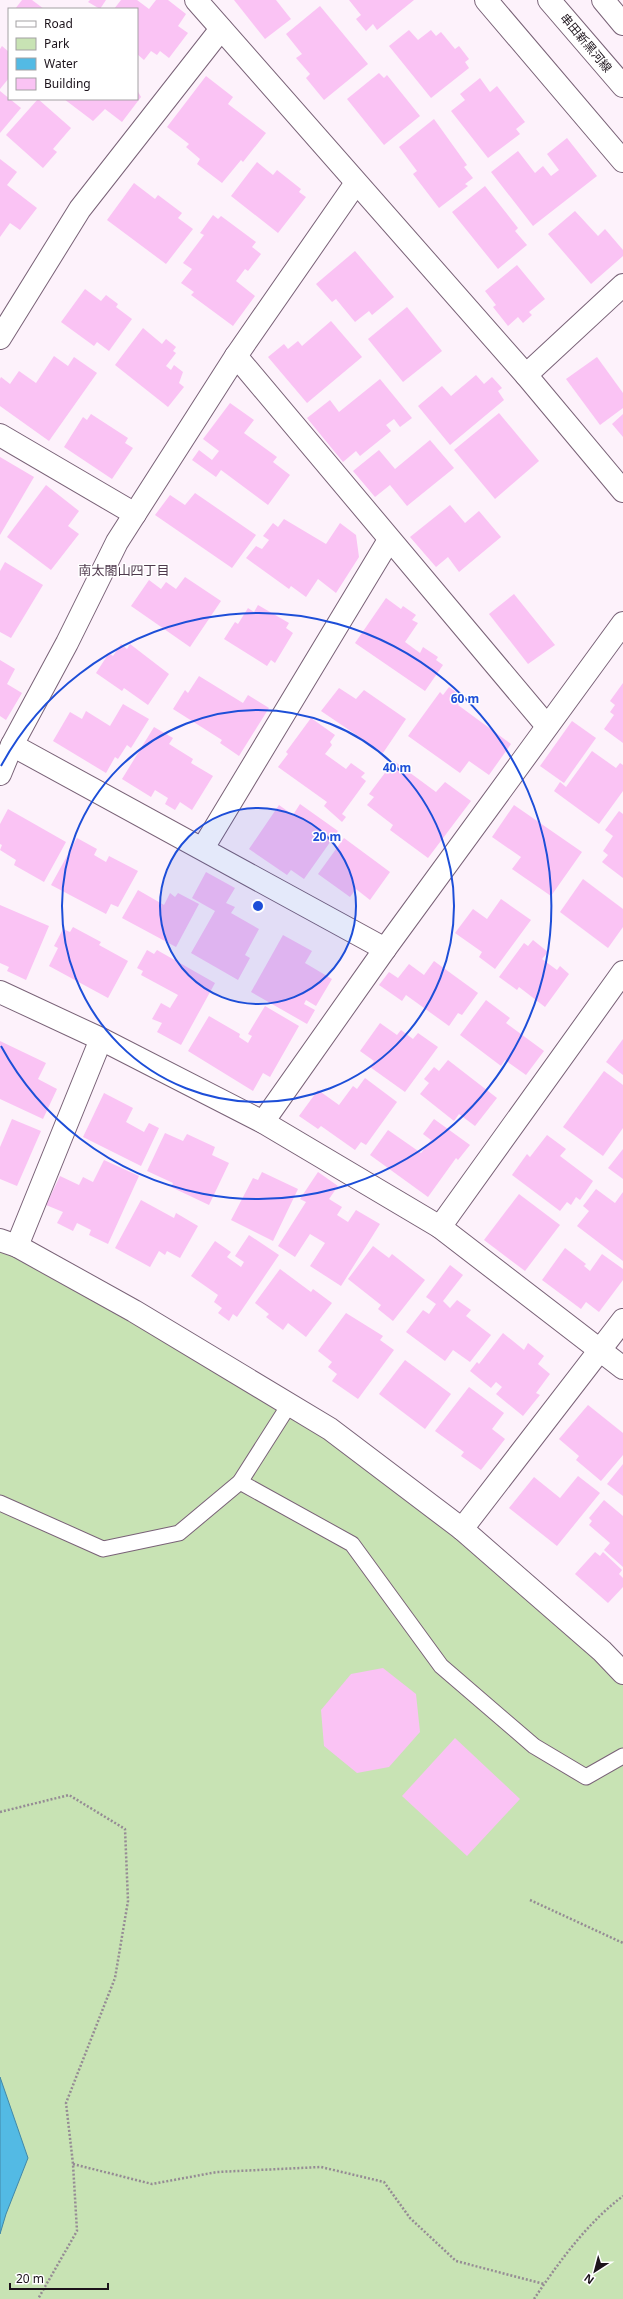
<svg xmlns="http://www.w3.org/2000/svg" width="623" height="2299" font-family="'Noto Sans','Noto Sans JP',sans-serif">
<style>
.green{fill:#c8e3b4}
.water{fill:#53bae4;stroke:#4288a8}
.building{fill:#fac3f4}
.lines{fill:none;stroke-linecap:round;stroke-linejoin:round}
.service-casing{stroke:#796277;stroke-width:17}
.minor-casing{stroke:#796277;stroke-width:24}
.tertiary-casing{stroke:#796277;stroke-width:24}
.secondary-casing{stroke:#796277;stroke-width:24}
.path{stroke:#958b94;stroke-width:2.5;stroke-dasharray:2 2;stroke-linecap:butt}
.service{stroke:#fff;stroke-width:15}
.minor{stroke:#fff;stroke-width:22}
.tertiary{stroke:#fff;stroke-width:22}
.secondary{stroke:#fff;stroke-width:22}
.ring{fill:none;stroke:#1d4ed8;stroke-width:2}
.labels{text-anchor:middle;stroke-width:3;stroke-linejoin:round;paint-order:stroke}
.street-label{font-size:12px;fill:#1c131b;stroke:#fff}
.neighbourhood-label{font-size:13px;fill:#4e394c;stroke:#fff}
.centre{fill:#1d4ed8;stroke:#fff;stroke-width:2}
.ring-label{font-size:12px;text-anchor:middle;font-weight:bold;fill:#1d4ed8;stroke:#fff;stroke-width:3;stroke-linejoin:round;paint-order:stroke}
</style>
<rect width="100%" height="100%" fill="#fdf2fb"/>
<path class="green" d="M0,1240L339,1431L623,1667V2299H0Z"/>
<path class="water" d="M0,2077L28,2158L6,2214L0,2234Z"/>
<g class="building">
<path d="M22,0H32L44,9H15Z"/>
<path d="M90,0H106L100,9L88,2Z"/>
<path d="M121,0H137L149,9L156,0H168L186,14L178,26L188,33L169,58L160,51L157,55L151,51L144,60L137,54V9H114Z"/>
<path d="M234,0H276L291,19L265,39Z"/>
<path d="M349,0H414L377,30L373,24L366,31L356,19L361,15Z"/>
<path d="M320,6L368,64L324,100L306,78L310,74L296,58L302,54L286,34Z"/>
<path d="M409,30L418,40L431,30L436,36L441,32L455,49L459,46L469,59L465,62L469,68L431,98L389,46Z"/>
<path d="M2,46L9,52V78L0,89V49Z"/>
<path d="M379,73L384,78L387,75L420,116L384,145L347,99Z"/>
<path d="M206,76L233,97L228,104L266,133L243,162L241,160L222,183L197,164L200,159L186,147L189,144L167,127Z"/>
<path d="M480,78L490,92L497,86L525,122L516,129L520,134L488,158L451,111L465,100L460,94Z"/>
<path d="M137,90L141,97L122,122L105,109L93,121L64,99H137Z"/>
<path d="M0,91L21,108L0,133Z"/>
<path d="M38,99L71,128L53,149L57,152L43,168L6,135Z"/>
<path d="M434,119L467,165L464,167L473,178L465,184L468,186L439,208L413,174L417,171L399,147Z"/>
<path d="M567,138L597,176L533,226L491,172L518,151L535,173L543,166L551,176L559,170L547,154Z"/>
<path d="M0,159L17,172L7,185L37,208L20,230L10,223L0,237Z"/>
<path d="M257,162L273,175L277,170L301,189L299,192L306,197L278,233L231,196Z"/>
<path d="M134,183L155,199L158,195L182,213L178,218L193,229L166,264L107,220Z"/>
<path d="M485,186L518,228L515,231L527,245L498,269L452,212Z"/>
<path d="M575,211L598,236L605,229L623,250V256L591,284L548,234Z"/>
<path d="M213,215L218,219L221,216L256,242L252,247L261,254L248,271L245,269L236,281L255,296L233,326L191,295L194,292L181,283L192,269L183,263L204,235L200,233Z"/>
<path d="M355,251L394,297L372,315L369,311L355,322L336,299L332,302L316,284Z"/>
<path d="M517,265L545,299L529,312L532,315L523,323L518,317L508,326L493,307L496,305L485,291Z"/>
<path d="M85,289L101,301L106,295L118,304L116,307L132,319L109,351L97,342L94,346L61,322Z"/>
<path d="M407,307L442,351L403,382L368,339Z"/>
<path d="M331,321L362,357L307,403L268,357L284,344L288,349L298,341L302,346Z"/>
<path d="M143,328L162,344L166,339L176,347L173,351L176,353L166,366L171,370L174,365L183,372L179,383L184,387L168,407L115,365Z"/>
<path d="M54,356L68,366L74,357L97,373L49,441L0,406V379L1,377L10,384L19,371L36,383Z"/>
<path d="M597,357L623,393V408L600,425L566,379Z"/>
<path d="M476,375L484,384L492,377L502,388L498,391L504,400L450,445L418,406L442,386L451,396Z"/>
<path d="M380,379L412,418L400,427L394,419L386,425L391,431L360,456L356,451L343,462L307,418L330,400L339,412Z"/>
<path d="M230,403L254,420L244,433L277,457L273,462L290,475L268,505L221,470L216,477L192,460L199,450L212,460L219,451L203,439Z"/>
<path d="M499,413L539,461L495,499L454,450Z"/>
<path d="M91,414L128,438L125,443L133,448L112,479L64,447L83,417L87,420Z"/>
<path d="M623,414V437L612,424Z"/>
<path d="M430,440L454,468L407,506L390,485L375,497L353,471L379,450L395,469Z"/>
<path d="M0,457L34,477L0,535Z"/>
<path d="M46,485L79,511L68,526L79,534L51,570L7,537Z"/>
<path d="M195,493L256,535L232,568L155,515L170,495L185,505Z"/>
<path d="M450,505L465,523L479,511L501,537L459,572L448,557L436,567L410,537Z"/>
<path d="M284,519L326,544L340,523L356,535L359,557L336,593L318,579L306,597L291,586L289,589L246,558L256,546L262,549L269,540L263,536L273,523L278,527Z"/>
<path d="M5,562L43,585L11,638L0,632V571Z"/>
<path d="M185,577L221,601L190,647L131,606L149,580L161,589L166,582L176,589Z"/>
<path d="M514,594L555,645L528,664L489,614Z"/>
<path d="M386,598L401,609L403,606L416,615L412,620L418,623L405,642L420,653L423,647L438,657L436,660L443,665L425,691L355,643Z"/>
<path d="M258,605L289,623L286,628L293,633L275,663L271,660L267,666L224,639L235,622L238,624L248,608L254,612Z"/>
<path d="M121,644L127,649L130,644L169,674L148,705L124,688L122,691L96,673L109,653L113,656Z"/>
<path d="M0,660L15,669L7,684L22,693L6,720L0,716Z"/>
<path d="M199,676L243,703L248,695L269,708L239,756L220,743L222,740L173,709L185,690L188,693Z"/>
<path d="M623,683V743L604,729L614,715L610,712L615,705L610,701Z"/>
<path d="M449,687L464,698L458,705L511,744L489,775L469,761L460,773L408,736L440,692L443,695Z"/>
<path d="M339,688L356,699L364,690L406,719L383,753L321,711Z"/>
<path d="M123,704L149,719L131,748L127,745L118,759L115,757L106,773L53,741L70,712L82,719L86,711L110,726Z"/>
<path d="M311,718L335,735L330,742L332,745L325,754L346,769L351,763L365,773L361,777L366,781L342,814L346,817L342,822L324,806L327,802L278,767L288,754L286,752Z"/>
<path d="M572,721L596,738L564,783L540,766Z"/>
<path d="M154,727L173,738L169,744L193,759L191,763L213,776L192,810L180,802L175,810L165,804L168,798L155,790L151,797L122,779Z"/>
<path d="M592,751L616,768L620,763L623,765V791L599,824L554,791L560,782L566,787Z"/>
<path d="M394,761L436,792L445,782L471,801L428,858L390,830L393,825L367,805L374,797L369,794Z"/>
<path d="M300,804L338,831L304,879L291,870L287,875L249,849L279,805L293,815Z"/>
<path d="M514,805L582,852L551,896L512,869L521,857L492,837Z"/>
<path d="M8,809L66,842L44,882L14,865L16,860L0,850L2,845L0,844V824Z"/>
<path d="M619,811L623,814V878L602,862L608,855L603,851L613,836L605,830Z"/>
<path d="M77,838L97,849L94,855L106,862L109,856L138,871L118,907L111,904L106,914L51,885Z"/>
<path d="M344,838L390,872L370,900L356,889L350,897L318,874Z"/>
<path d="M206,872L235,888L226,903L235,907L231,913L259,929L245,955L250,958L238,980L191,953L215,911L192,898Z"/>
<path d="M583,879L623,909V927L608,948L560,912Z"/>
<path d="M138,890L164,905L170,893L175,897L178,893L199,904L176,947L122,918Z"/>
<path d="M501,899L531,920L495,969L479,957L482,952L455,933L473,909L487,919Z"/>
<path d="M0,905L49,926L26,980L7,971L9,967L0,963Z"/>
<path d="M73,927L101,942L99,945L128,961L108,998L49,966L58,948L54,946L63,929L70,932Z"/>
<path d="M283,935L312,951L305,963L332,979L316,1006L306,1000L304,1004L315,1010L307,1024L251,992Z"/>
<path d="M533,940L548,952L542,959L557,970L560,966L569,974L545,1007L519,987L517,990L499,977L524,943L528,946Z"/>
<path d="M147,950L154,954L157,950L215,983L181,1045L157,1032L162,1023L152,1019L161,1003L170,1008L178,995L141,975L143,971L137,968Z"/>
<path d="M434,961L478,993L462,1015L458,1013L449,1026L406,995L402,1001L379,985L389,972L398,978L409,964L424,975Z"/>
<path d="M486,1000L510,1018L506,1023L544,1051L526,1075L505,1060L501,1066L460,1035Z"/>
<path d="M265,1006L299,1026L270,1077L263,1073L253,1091L188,1051L209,1016L240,1034L239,1037L248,1043L252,1036L248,1034Z"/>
<path d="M380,1023L397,1035L401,1030L413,1039L418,1033L438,1047L405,1092L370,1067L374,1061L360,1051Z"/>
<path d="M623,1039V1075L606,1062Z"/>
<path d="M0,1041L46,1063L38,1079L57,1089L43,1119L0,1099Z"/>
<path d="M448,1060L497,1098L475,1126L459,1114L454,1121L420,1094L429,1083L424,1079L434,1067L439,1071Z"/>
<path d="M604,1071L623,1085V1128L603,1156L563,1127Z"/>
<path d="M365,1078L397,1102L366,1145L361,1142L355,1150L321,1126L318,1129L299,1116L318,1090L339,1105L353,1086L357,1089Z"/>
<path d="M104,1093L133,1108L126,1122L144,1132L149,1123L159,1128L141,1166L83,1137Z"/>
<path d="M12,1119L41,1131L17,1186L0,1179V1147Z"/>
<path d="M434,1119L470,1145L458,1160L456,1158L428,1197L370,1155L388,1130L421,1153L431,1140L423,1134Z"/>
<path d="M165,1133L183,1141L187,1134L215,1147L212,1155L229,1163L209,1205L171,1187L173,1183L147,1171Z"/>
<path d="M547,1135L566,1149L560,1156L593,1181L580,1200L576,1197L571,1205L567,1202L560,1211L512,1175L527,1154L530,1157Z"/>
<path d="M623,1149V1179L608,1168Z"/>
<path d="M104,1160L139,1176L108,1244L89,1235L91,1230L77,1223L73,1231L57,1223L63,1212L46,1205L60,1176L79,1185L83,1177L93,1182Z"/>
<path d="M262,1172L298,1189L273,1241L231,1220L253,1178L258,1180Z"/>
<path d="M318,1172L338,1186L329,1199L342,1207L337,1215L348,1222L356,1210L380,1224L341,1286L310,1266L325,1243L310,1234L295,1257L278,1246L306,1202L300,1199Z"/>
<path d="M596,1189L615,1203L623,1192V1261L577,1226L589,1211L583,1206Z"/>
<path d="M519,1194L560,1225L525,1271L484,1240Z"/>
<path d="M141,1200L174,1218L176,1213L198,1226L180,1258L167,1251L165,1255L159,1251L150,1267L115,1248Z"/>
<path d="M249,1235L279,1255L237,1317L233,1314L229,1321L218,1313L222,1308L214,1302L218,1295L191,1276L215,1241L231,1252L227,1257L241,1267L244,1262L235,1256Z"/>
<path d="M373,1246L389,1258L392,1254L425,1280L393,1321L378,1309L381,1305L348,1279Z"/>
<path d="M565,1248L586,1264L584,1266L590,1271L602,1254L623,1269V1280L599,1312L586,1302L581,1309L542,1280Z"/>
<path d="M450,1265L463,1275L443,1301L450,1308L457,1300L471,1310L466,1316L491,1335L470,1362L453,1350L445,1361L406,1332L423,1310L429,1314L436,1304L426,1297Z"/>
<path d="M280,1269L311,1292L313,1289L332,1303L306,1337L288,1323L283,1330L266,1317L269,1314L255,1303Z"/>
<path d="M346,1313L383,1336L380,1340L394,1350L358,1399L332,1381L337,1374L328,1367L332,1362L318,1351Z"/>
<path d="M503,1333L524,1350L528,1343L544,1356L538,1364L550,1374L536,1393L540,1395L523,1416L496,1394L502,1387L496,1382L491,1388L470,1371L477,1362L479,1364Z"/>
<path d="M405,1360L451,1394L425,1429L379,1394Z"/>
<path d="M469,1387L504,1413L492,1429L505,1439L481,1470L461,1456L464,1452L435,1431Z"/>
<path d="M588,1405L623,1433V1455L601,1481L576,1460L579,1456L559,1439Z"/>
<path d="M623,1464V1496L607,1484Z"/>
<path d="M578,1476L600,1493L557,1546L509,1508L534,1477L560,1498Z"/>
<path d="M604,1500L623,1516V1567L604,1550L610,1543L589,1525L592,1521L589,1518Z"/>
<path d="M595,1552L600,1556L603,1552L622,1570L619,1574L623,1578V1587L608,1603L575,1574Z"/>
<path d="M383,1668L416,1694L420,1732L389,1767L357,1773L324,1746L321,1710L351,1674Z"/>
<path d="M455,1738L520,1799L467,1856L402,1796Z"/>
</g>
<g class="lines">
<g class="service-casing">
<g id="service">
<path d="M240,1482L352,1544L441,1666L534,1746L586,1777L623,1756"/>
<path d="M0,1503L103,1549L179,1533L240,1482L289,1405"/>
</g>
</g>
<g class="minor-casing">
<g id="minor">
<path d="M196,0L526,375L623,491"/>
<path d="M486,0L623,161"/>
<path d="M0,338L80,209L221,29"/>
<path d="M236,356L547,726"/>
<path d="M526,375L623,285"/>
<path d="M0,435L135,514"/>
<path d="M12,745L385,949"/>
<path d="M0,774L12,745L67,643L117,542L236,356L356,183"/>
<path d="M203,848L389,540"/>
<path d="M0,992L101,1039L263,1122L440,1227L623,1368"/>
<path d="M263,1122L385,949L623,623"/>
<path d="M440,1227L623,972"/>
<path d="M17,1246L101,1039"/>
<path d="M462,1529L623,1320"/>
</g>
</g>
<g class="tertiary-casing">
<path id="tertiary" d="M0,1240L17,1246L134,1311L330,1429L462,1529L602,1651L623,1673"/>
</g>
<g class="secondary-casing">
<g id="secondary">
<path d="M549,0L623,86"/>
<path d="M603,0L623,24"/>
</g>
</g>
<g class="path">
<path d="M0,1812L69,1795L125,1829L128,1901L115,1978L66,2103L73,2164L77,2231L38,2299"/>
<path d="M530,1900L623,1943"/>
<path d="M73,2164L152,2184L217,2172L321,2167L384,2182L410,2218L456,2261L544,2284"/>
<path d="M534,2299C559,2262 587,2223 623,2196"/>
</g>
<use href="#service" class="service"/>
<use href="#minor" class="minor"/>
<use href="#tertiary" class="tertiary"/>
<use href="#secondary" class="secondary"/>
</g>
<circle cx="258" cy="906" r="98" fill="#1d4ed8" fill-opacity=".12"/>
<g class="ring">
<circle cx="258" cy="906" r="98"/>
<circle cx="258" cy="906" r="196"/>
<path d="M1 766A293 293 0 1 1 1 1046"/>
</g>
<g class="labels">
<g class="street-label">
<text transform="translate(586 43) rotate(50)" y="4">串田新黒河線</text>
</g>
<g class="neighbourhood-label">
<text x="124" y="575">南太閤山四丁目</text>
</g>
</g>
<circle cx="258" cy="906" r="6" class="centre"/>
<g class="ring-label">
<text x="465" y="703">60 m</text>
<text x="397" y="772">40 m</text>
<text x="327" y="841">20 m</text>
</g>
<rect x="8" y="8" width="130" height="92" fill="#ffffff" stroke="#a4a1a4"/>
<rect x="16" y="21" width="20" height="6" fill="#ffffff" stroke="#a4a1a4"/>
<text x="44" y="28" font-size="12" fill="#1c131b">Road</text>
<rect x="16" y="38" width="20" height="12" fill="#c8e3b4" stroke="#a4a1a4"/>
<text x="44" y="48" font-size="12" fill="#1c131b">Park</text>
<rect x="16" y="58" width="20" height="12" fill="#53bae4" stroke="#a4a1a4"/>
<text x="44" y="68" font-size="12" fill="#1c131b">Water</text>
<rect x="16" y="78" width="20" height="12" fill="#fac3f4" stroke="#a4a1a4"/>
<text x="44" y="88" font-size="12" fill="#1c131b">Building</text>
<g transform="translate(595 2271) rotate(216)" stroke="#ffffff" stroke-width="3" paint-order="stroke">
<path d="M0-3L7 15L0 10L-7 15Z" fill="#1c131b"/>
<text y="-6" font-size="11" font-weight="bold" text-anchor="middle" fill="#1c131b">N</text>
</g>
<path d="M10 2283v6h98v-6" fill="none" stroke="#1c131b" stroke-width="2"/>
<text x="16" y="2283" font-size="12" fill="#1c131b" stroke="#ffffff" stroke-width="3" paint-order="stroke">20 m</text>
</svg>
